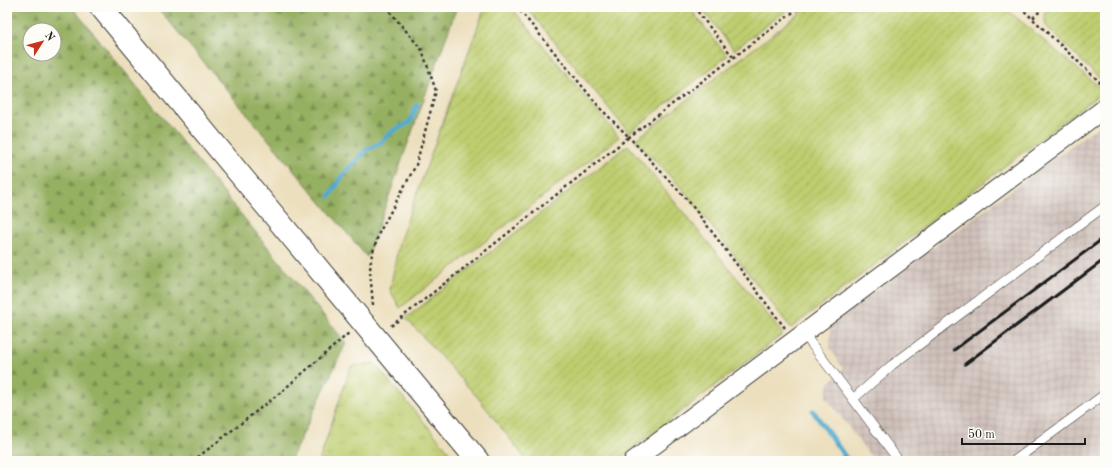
<svg xmlns="http://www.w3.org/2000/svg" width="1112" height="468" font-family="'Old Standard TT',serif">
<style>
.industrial{fill:url(#industrial-grid)}
.grass{fill:url(#grass-tufts);stroke:#6d7446}
.forest{fill:url(#forest-firs);stroke:#59663f;fill-rule:evenodd}
.garden{fill:url(#garden-furrows);stroke:#6d7446}
.lines{fill:none;stroke-linecap:round;stroke-linejoin:round}
.stream{stroke:#53aacf;stroke-width:5}
.lane-casing{stroke:#3b3934;stroke-width:10}
.street-casing{stroke:#3b3934;stroke-width:20}
.secondary-casing{stroke:#3b3934;stroke-width:24}
.path{stroke:#3b3934;stroke-width:2.5;stroke-dasharray:3 3;stroke-linecap:butt}
.lane{stroke:#fff;stroke-width:9}
.street{stroke:#fff;stroke-width:18}
.secondary{stroke:#fff;stroke-width:22}
.rail{stroke:#1c1c1c;stroke-width:3}
</style>
<defs>
<pattern id="industrial-grid" width="8" height="8" patternUnits="userSpaceOnUse"><rect width="8" height="8" fill="#cfc0ba"/><path d="M0 4h8M4 0v8" fill="none" stroke="#b1a49f"/></pattern>
<pattern id="grass-tufts" width="24" height="20" patternUnits="userSpaceOnUse"><rect width="24" height="20" fill="#becd70"/><path d="M3 7l-1-3M5 7V3M7 7l1-3M15 17l-1-3M17 17v-4M19 17l1-3" fill="none" stroke="#a3af60"/></pattern>
<pattern id="forest-firs" width="22" height="20" patternUnits="userSpaceOnUse"><rect width="22" height="20" fill="#96b062"/><path d="M5 1l3.5 6h-7zM16 11l3.5 6h-7z" fill="#7a8e50"/></pattern>
<pattern id="garden-furrows" width="10" height="10" patternUnits="userSpaceOnUse"><rect width="10" height="10" fill="#becd70"/><path d="M-1 1l2-2M0 10L10 0M9 11l2-2" fill="none" stroke="#a3af60"/></pattern>
</defs>
<rect width="100%" height="100%" fill="#fdfcf7"/>
<filter id="ink" filterUnits="userSpaceOnUse"><feTurbulence type="fractalNoise" baseFrequency=".025" numOctaves="2"/><feDisplacementMap in="SourceGraphic" scale="8" xChannelSelector="R" yChannelSelector="G"/><feConvolveMatrix kernelMatrix="1 2 1 2 8 2 1 2 1" color-interpolation-filters="sRGB"/></filter>
<filter id="wash" filterUnits="userSpaceOnUse"><feTurbulence type="fractalNoise" baseFrequency=".012" numOctaves="4" result="noise"/><feDisplacementMap in="SourceGraphic" scale="16" xChannelSelector="R" yChannelSelector="G"/><feGaussianBlur stdDeviation="0.9" result="paint"/><feColorMatrix in="noise" values="0 0 0 0 0 0 0 0 0 0 0 0 0 0 0 0 0 1.4 0 .05"/><feComposite in="paint" operator="in"/></filter>
<g filter="url(#wash)">
<rect width="100%" height="100%" fill="#ecdfbd"/>
<path class="industrial" d="M1105,121V461H874L826,397L829,383L843,369L830,348V324Z"/>
<path class="grass" d="M374,363L457,461H319L351,366Z"/>
<g class="forest">
<path d="M7,7H72L346,343L290,461H7ZM30,30H54V54H30Z"/>
<path d="M157,7H457L367,257Z"/>
</g>
<g class="garden">
<path d="M485,7H511L619,137L400,308L390,290L399,242Z"/>
<path d="M526,7H689L727,56L629,133Z"/>
<path d="M701,7H791L734,50Z"/>
<path d="M808,7H1004L1104,91L791,328L684,191L635,140Z"/>
<path d="M1052,7H1105V84L1046,26L1044,13Z"/>
<path d="M628,145L783,334L616,461H527L479,399L406,318Z"/>
</g>
<g class="lines">
<g class="stream">
<path d="M330,196L343,175L366,150L379,144L393,131L410,122L417,105"/>
<path d="M813,411L848,461"/>
</g>
</g>
</g>
<g filter="url(#ink)">
<g class="lines">
<g class="lane-casing">
<g id="lane">
<path d="M804,334L853,399"/>
<path d="M899,461L853,399L892,365L1105,206"/>
<path d="M1014,461L1105,394"/>
</g>
</g>
<g class="street-casing">
<path id="street" d="M633,461L1105,108"/>
</g>
<g class="secondary-casing">
<path id="secondary" d="M101,7L478,461"/>
</g>
<g class="path">
<path d="M694,7L733,57"/>
<path d="M1020,7L1105,87"/>
<path d="M1033,18L1044,7"/>
<path d="M373,305L370,271L371,258L379,233L416,165L436,91L422,50L386,7"/>
<path d="M391,326L629,137L601,109L517,7"/>
<path d="M785,328L690,203L629,137L800,7"/>
<path d="M193,461L281,392L349,333"/>
</g>
<use href="#lane" class="lane"/>
<use href="#street" class="street"/>
<use href="#secondary" class="secondary"/>
<g class="rail">
<path d="M954,350L1105,237"/>
<path d="M965,364L1105,259"/>
</g>
</g>
</g>
<rect width="1112" height="468" fill="none" stroke="#fdfcf7" stroke-width="24"/>
<g transform="translate(42 42) rotate(54)"><circle r="19" fill="#fdfcf7" stroke="#a3a29f"/>
<path d="M0-3L7 15L0 10L-7 15Z" fill="#c8321e"/>
<text y="-6" font-size="11" font-weight="bold" text-anchor="middle" fill="#1c1c1c">N</text>
</g>
<path d="M962 438v6h123v-6" fill="none" stroke="#1c1c1c" stroke-width="2"/>
<text x="968" y="438" font-size="12" fill="#1c1c1c" stroke="#fdfcf7" stroke-width="3" paint-order="stroke">50 m</text>
</svg>
